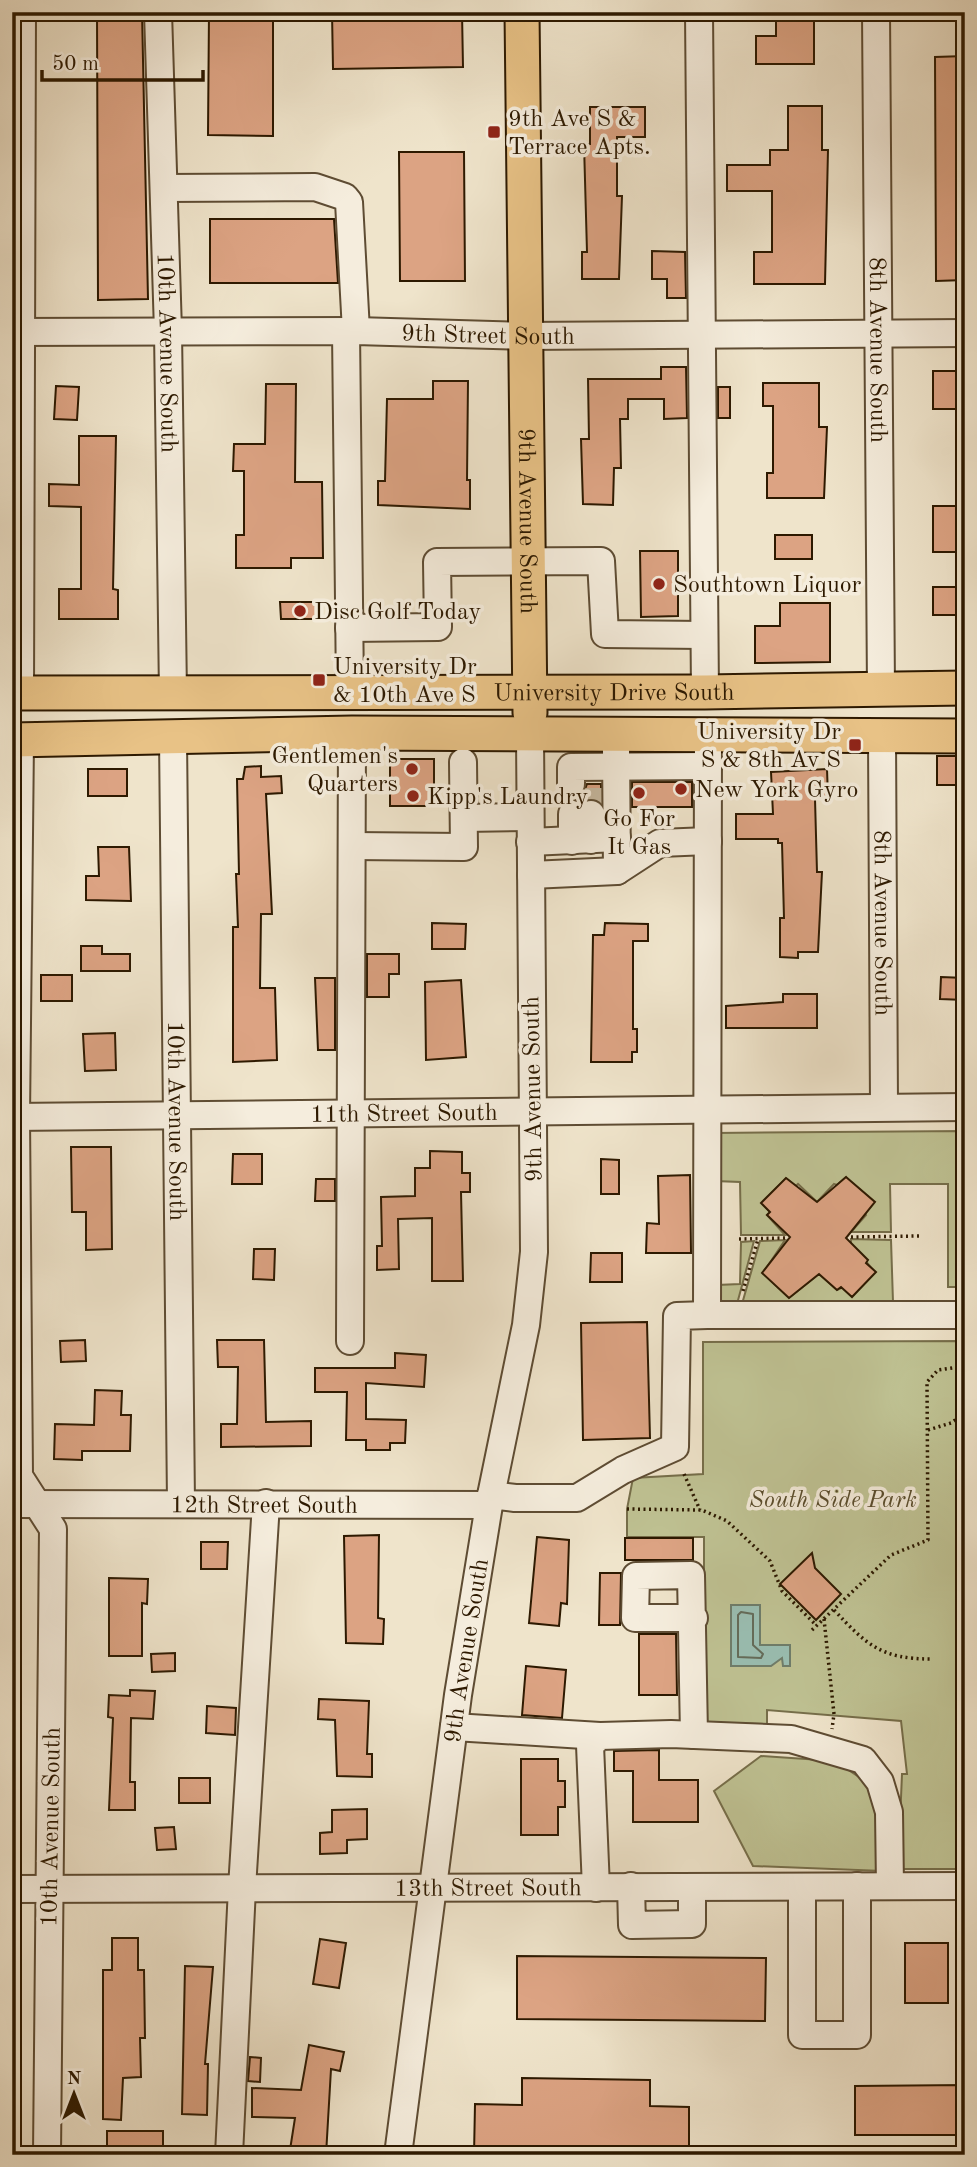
<svg xmlns="http://www.w3.org/2000/svg" width="977" height="2167" font-family="'Old Standard TT',serif">
<style>
.green{fill:#bfc293;stroke:#766e4a;stroke-width:2}
.water{fill:#9abfb3;stroke:#6e7d6b;stroke-width:2}
.lines{fill:none;stroke-linecap:round;stroke-linejoin:round}
.shore{stroke:#646c5a;stroke-width:2}
.building{fill:#dca383;stroke:#2d1900;stroke-width:2}
.minor-tunnel{stroke:#c8bba2;stroke-width:26;stroke-dasharray:26 13;stroke-linecap:butt}
.minor-casing{stroke:#5e4c33;stroke-width:30}
.major-casing{stroke:#2d1900;stroke-width:37}
.path{stroke:#2d1900;stroke-width:3.5;stroke-dasharray:2 3.5;stroke-linecap:butt}
.minor{stroke:#f5eddd;stroke-width:26}
.major{stroke:#e8c286;stroke-width:33}
.poi-dot{fill:#8f2418;stroke:#f5eddd;stroke-width:2.5}
.labels{text-anchor:middle;stroke-width:7;stroke-linejoin:round;paint-order:stroke}
.poi-label{font-size:24px;fill:#2d1900;stroke:#f5eddd;text-anchor:start}
.street-label{font-size:24px;fill:#2d1900;stroke:#f5eddd}
.park-label{font-size:24px;font-style:italic;fill:#594c2c;stroke:#f5eddd}
</style>
<rect width="100%" height="100%" fill="#efe4cb"/>
<filter id="stains"><feTurbulence type="fractalNoise" baseFrequency=".00286" numOctaves="4"/><feColorMatrix values="0 0 0 0 .2 0 0 0 0 .09 0 0 0 0 .02 0 0 0 .5 -.17"/></filter>
<radialGradient id="worn" r=".72"><stop offset=".6" stop-color="#630" stop-opacity="0"/><stop offset="1" stop-color="#630" stop-opacity=".3"/></radialGradient>
<g class="green">
<path d="M965,1131V1287H948V1184H890L891,1232H851L866,1215L846,1177L837,1185L834,1184L817,1202L798,1184L796,1186L786,1178L762,1203L770,1212L767,1215L785,1235H741L740,1182L715,1181V1133Z"/>
<path d="M851,1239L891,1240L893,1302L742,1304L760,1241L785,1240L763,1273L789,1298L819,1274L837,1290L875,1272L851,1244Z"/>
<path d="M754,1241L737,1304L719,1303L717,1285L740,1284L741,1242Z"/>
<path d="M965,1341V1869H898L902,1774H907L901,1721L767,1710V1724L704,1723V1537H627V1509L633,1478L703,1474V1342Z"/>
<path d="M761,1756L835,1761L874,1787L883,1871L753,1866L714,1791Z"/>
</g>
<path class="water" d="M731,1605H760V1645H790V1666H783L782,1658L771,1666H731Z"/>
<g class="lines">
<path class="shore" d="M741,1612L753,1614V1645L763,1654L761,1658L738,1657V1615Z"/>
</g>
<g class="building">
<path d="M97,12H142L148,299L98,300Z"/>
<path d="M209,12H273V136L208,135Z"/>
<path d="M332,12H462L463,67L333,69Z"/>
<path d="M776,12H814V64H756V36H776Z"/>
<path d="M965,56V280L936,281L935,57Z"/>
<path d="M788,106H822V150H828L825,284H754V252H772V191H727V165H770V150H788Z"/>
<path d="M590,107H645V137H617V196H622L619,279H582V252H587L584,144H590Z"/>
<path d="M399,152H464L465,281H400Z"/>
<path d="M210,219H334L338,283H210Z"/>
<path d="M652,251L685,252L686,298H667V279H652Z"/>
<path d="M661,367H686L687,418L664,419V399H628V419H620L621,468H614L613,505L583,504L581,439H589L588,379H661Z"/>
<rect x="933" y="371" width="32" height="38"/>
<path d="M433,381H468L467,480H470V509L378,505V481H385L387,399H433Z"/>
<path d="M763,383H819V427H827L824,498H767V473H773V406H763Z"/>
<path d="M266,384H296L295,482H322L323,558H291V568H236V535H244V471H233L234,444H265Z"/>
<path d="M56,386L79,387L77,420L54,419Z"/>
<rect x="718" y="387" width="12" height="31"/>
<path d="M79,436H116L113,589L118,590V619H59V589H81V507L49,506V484L79,485Z"/>
<rect x="933" y="506" width="32" height="46"/>
<rect x="775" y="535" width="37" height="24"/>
<path d="M640,551H678V616L641,617Z"/>
<rect x="933" y="587" width="32" height="28"/>
<path d="M280,602H319V619H281Z"/>
<path d="M780,603H830V662L755,663V626H780Z"/>
<rect x="937" y="756" width="28" height="29"/>
<rect x="390" y="759" width="44" height="47"/>
<path d="M261,766V777L281,776L282,793L266,794L272,914H261L260,988H275L277,1060L233,1062V927H238L236,874H239L237,779H243L245,767Z"/>
<rect x="88" y="769" width="39" height="27"/>
<path d="M827,769L828,798L815,799L817,872H822L818,952H798V958L780,957V918H784L782,843H778V839H736V814H773L771,772Z"/>
<rect x="632" y="782" width="60" height="25"/>
<path d="M587,784H601V802L592,798L582,802L575,799L584,792Z"/>
<path d="M98,847H129L131,901L86,900V876H99Z"/>
<path d="M432,923L466,924L465,949H432Z"/>
<path d="M605,923L648,924V941H633V1029H637V1052H632V1062H591L593,935H604Z"/>
<path d="M81,946H102V954H130V971H81Z"/>
<path d="M367,954H399V974H389V997H367Z"/>
<rect x="41" y="975" width="31" height="26"/>
<path d="M941,977L965,978V1000L940,999Z"/>
<path d="M315,978H335V1050H318Z"/>
<path d="M461,980L466,1057L426,1060L425,982Z"/>
<path d="M783,994H817V1028H726V1006L783,1002Z"/>
<path d="M115,1033L116,1070L85,1071L83,1034Z"/>
<path d="M71,1147H111L112,1249L86,1250V1212H72Z"/>
<path d="M430,1151L462,1152V1173H470V1192H461L463,1281H432V1218L398,1219L399,1269L377,1270V1246H382L381,1197L415,1196V1168H430Z"/>
<path d="M233,1154H262V1184H232Z"/>
<path d="M601,1159L619,1160V1194H601Z"/>
<path d="M690,1175L691,1253H646L647,1223L659,1224L658,1176Z"/>
<path d="M846,1177L875,1202L846,1238L868,1260L866,1263L876,1272L852,1297L841,1287L837,1290L819,1274L789,1298L762,1273L790,1237L767,1215L770,1212L761,1203L786,1178L817,1202Z"/>
<path d="M316,1179H335V1201H315Z"/>
<path d="M254,1249H275L274,1280L253,1279Z"/>
<path d="M591,1253H622V1282H590Z"/>
<path d="M647,1322L650,1438L583,1440L581,1323Z"/>
<path d="M85,1340L86,1361L61,1362L60,1341Z"/>
<path d="M217,1340H264L266,1422L311,1421V1446L221,1447V1424H237L238,1367H218Z"/>
<path d="M395,1353L426,1355L424,1387L366,1383V1419L406,1420L405,1443H390V1450H366V1440H346L347,1392H315V1368H395Z"/>
<path d="M95,1390L122,1391L121,1415H131L130,1451H82V1460L54,1459L55,1424L94,1425Z"/>
<path d="M379,1535L378,1618L384,1619L383,1644L346,1643L344,1536Z"/>
<path d="M537,1537L569,1540L567,1604L561,1603L559,1626L529,1623Z"/>
<rect x="625" y="1538" width="68" height="22"/>
<path d="M201,1542H228L227,1569H201Z"/>
<path d="M812,1553L815,1568L841,1594L816,1620L780,1584Z"/>
<path d="M600,1573H621L620,1625H599Z"/>
<path d="M109,1578L148,1579L147,1604L142,1603V1656H109Z"/>
<path d="M639,1634H676L677,1695H639Z"/>
<path d="M175,1653V1671L152,1672L151,1654Z"/>
<path d="M526,1666L566,1670L562,1718L522,1715Z"/>
<path d="M130,1690L155,1691L153,1719L131,1718L130,1782H135V1810H109L113,1718L108,1717L109,1695L130,1696Z"/>
<path d="M319,1699L369,1701L367,1754H372V1777L337,1776L335,1720L318,1719Z"/>
<path d="M207,1706L236,1708L235,1735L206,1733Z"/>
<path d="M659,1750V1780H698V1822H633V1771H614V1751Z"/>
<path d="M521,1759H558V1781H565V1807H558V1835H521Z"/>
<rect x="179" y="1778" width="31" height="25"/>
<path d="M367,1809V1839L347,1840V1853L320,1854V1833L332,1832V1810Z"/>
<path d="M174,1827L176,1849L157,1850L155,1828Z"/>
<path d="M112,1938H138V1970H144L145,2038H140L141,2077L123,2078L121,2120L103,2119V1970H112Z"/>
<path d="M320,1939L346,1943L339,1988L313,1984Z"/>
<rect x="905" y="1943" width="43" height="60"/>
<path d="M517,1956L766,1958L765,2021L517,2019Z"/>
<path d="M185,1966L213,1967L205,2064H208L207,2115L182,2114Z"/>
<path d="M309,2045L344,2052L340,2071L331,2069L326,2155L290,2150L295,2118L252,2117V2088L301,2090Z"/>
<path d="M250,2057L261,2058L260,2082L248,2081Z"/>
<path d="M522,2078L650,2080V2106L689,2107V2155H474L475,2104L522,2105Z"/>
<path d="M965,2085V2135H855V2086Z"/>
<rect x="107" y="2131" width="56" height="24"/>
</g>
<g class="lines">
<path class="minor-tunnel" d="M591,814V784"/>
<g class="minor-casing">
<g id="minor">
<path id="s1" d="M158,12L168,331L173,694"/>
<path d="M699,12L705,692"/>
<path id="s2" d="M876,12L881,689"/>
<path d="M164,188L315,187L345,197L349,202L356,331"/>
<path d="M346,331L350,691"/>
<path id="s3" d="M12,332L356,331L524,336L965,333"/>
<path d="M349,628L438,627L437,562L601,561L605,634L704,635"/>
<path d="M20,693L22,12"/>
<path d="M708,736L707,1315H965"/>
<path id="s4" d="M882,737L884,1106"/>
<path id="s5" d="M173,738L181,1503"/>
<path d="M20,740L16,1117L19,1476L53,1529L47,2155"/>
<path d="M616,750L617,871"/>
<path d="M571,784V767L708,766"/>
<path d="M572,814V841"/>
<path d="M591,814V840"/>
<path d="M464,818L530,817"/>
<path d="M530,842L617,838"/>
<path d="M352,846L464,847L463,762"/>
<path d="M531,875L617,871L660,843L708,841"/>
<path id="s6" d="M12,1117L965,1107"/>
<path d="M350,1341L352,733"/>
<path d="M491,1495L515,1498H577L623,1470L675,1447L677,1316L707,1315"/>
<path id="s7" d="M12,1504L489,1505"/>
<path d="M694,1618H635L636,1576L691,1575L694,1735"/>
<path d="M454,1727L600,1736"/>
<path d="M631,1886L632,1925L692,1924V1888"/>
<path d="M802,1887V2035H857V1886"/>
<path d="M596,1888L590,1745L600,1736L671,1734L791,1739L863,1760L880,1782L889,1812L890,1886"/>
<path id="s8" d="M12,1889L965,1886"/>
<path d="M229,2155L242,1888L266,1503"/>
<path id="s9" d="M398,2155L458,1695L489,1505L526,1325L534,1252L530,735"/>
</g>
</g>
<g class="major-casing">
<g id="major">
<path id="s10" d="M522,12L530,713"/>
<path id="s11" d="M12,693L705,692L965,688"/>
<path d="M12,740L352,733L965,736"/>
</g>
</g>
<g class="path">
<path d="M851,1237L920,1236"/>
<path d="M739,1239L785,1238"/>
<path d="M743,1291L758,1239"/>
<path d="M928,1430L951,1423L965,1413"/>
<path d="M684,1474L700,1510"/>
<path d="M627,1509L702,1510L727,1521L770,1561L782,1591L816,1625"/>
<path d="M834,1610C867,1645 881,1659 931,1659"/>
<path d="M824,1619L834,1714L832,1729"/>
<path d="M812,1630L891,1555L928,1540L927,1382L938,1370L965,1366"/>
</g>
<use href="#minor" class="minor"/>
<use href="#major" class="major"/>
</g>
<g class="poi-dot">
<rect x="487" y="125" width="14" height="14" rx="3.5"/>
<circle cx="659" cy="584" r="7"/>
<circle cx="300" cy="611" r="7"/>
<rect x="312" y="673" width="14" height="14" rx="3.5"/>
<rect x="848" y="738" width="14" height="14" rx="3.5"/>
<circle cx="412" cy="769" r="7"/>
<circle cx="681" cy="789" r="7"/>
<circle cx="639" cy="793" r="7"/>
<circle cx="413" cy="796" r="7"/>
</g>
<g class="labels">
<g class="poi-label">
<text x="508" y="126">9th Ave S &amp;<tspan x="508" dy="28">Terrace Apts.</tspan></text>
<text x="673" y="592">Southtown Liquor</text>
<text x="314" y="619">Disc Golf Today</text>
<text x="333" y="674">University Dr<tspan x="333" dy="28">&amp; 10th Ave S</tspan></text>
<text x="841" y="739" text-anchor="end">University Dr<tspan x="841" dy="28">S &amp; 8th Av S</tspan></text>
<text x="398" y="763" text-anchor="end">Gentlemen's<tspan x="398" dy="28">Quarters</tspan></text>
<text x="695" y="797">New York Gyro</text>
<text x="427" y="804">Kipp's Laundry</text>
<text x="639" y="826" text-anchor="middle">Go For<tspan x="639" dy="28">It Gas</tspan></text>
</g>
<g class="street-label">
<text dy="8" stroke="none"><textPath href="#s3" startOffset="476">9th Street South</textPath></text>
<text dy="8" stroke="none"><textPath href="#s2" startOffset="338">8th Avenue South</textPath></text>
<text dy="8" stroke="none"><textPath href="#s1" startOffset="341">10th Avenue South</textPath></text>
<text dy="8" stroke="none"><textPath href="#s10" startOffset="509">9th Avenue South</textPath></text>
<text dy="8" stroke="none"><textPath href="#s11" startOffset="602">University Drive South</textPath></text>
<text dy="8" stroke="none"><textPath href="#s4" startOffset="186">8th Avenue South</textPath></text>
<text transform="translate(532 1089) rotate(-91)" y="8">9th Avenue South</text>
<text dy="8" stroke="none"><textPath href="#s6" startOffset="392">11th Street South</textPath></text>
<text dy="8" stroke="none"><textPath href="#s5" startOffset="383">10th Avenue South</textPath></text>
<text dy="8" stroke="none"><textPath href="#s7" startOffset="252">12th Street South</textPath></text>
<text dy="8" stroke="none"><textPath href="#s9" startOffset="509">9th Avenue South</textPath></text>
<text transform="translate(50 1827) rotate(-89)" y="8">10th Avenue South</text>
<text dy="8" stroke="none"><textPath href="#s8" startOffset="476">13th Street South</textPath></text>
</g>
<g class="park-label">
<text x="833" y="1507">South Side Park</text>
</g>
</g>
<rect width="977" height="2167" fill="none" stroke="#efe4cb" stroke-width="42"/>
<rect x="14" y="14" width="949" height="2139" fill="none" stroke="#2d1900" stroke-width="3.5"/>
<rect x="21" y="21" width="935" height="2125" fill="none" stroke="#2d1900" stroke-width="2"/>
<g transform="translate(74 2094)" stroke="#f5eddd" stroke-width="5" paint-order="stroke">
<path d="M0-5L12 26L0 18L-12 26Z" fill="#2d1900"/>
<text y="-10" font-size="19" font-weight="bold" text-anchor="middle" fill="#2d1900">N</text>
</g>
<path d="M42 70v10h161v-10" fill="none" stroke="#2d1900" stroke-width="3.5"/>
<text x="52" y="70" font-size="21" fill="#2d1900" stroke="#f5eddd" stroke-width="5" paint-order="stroke">50 m</text>
<rect width="100%" height="100%" filter="url(#stains)"/>
<rect width="100%" height="100%" fill="url(#worn)"/>
</svg>
